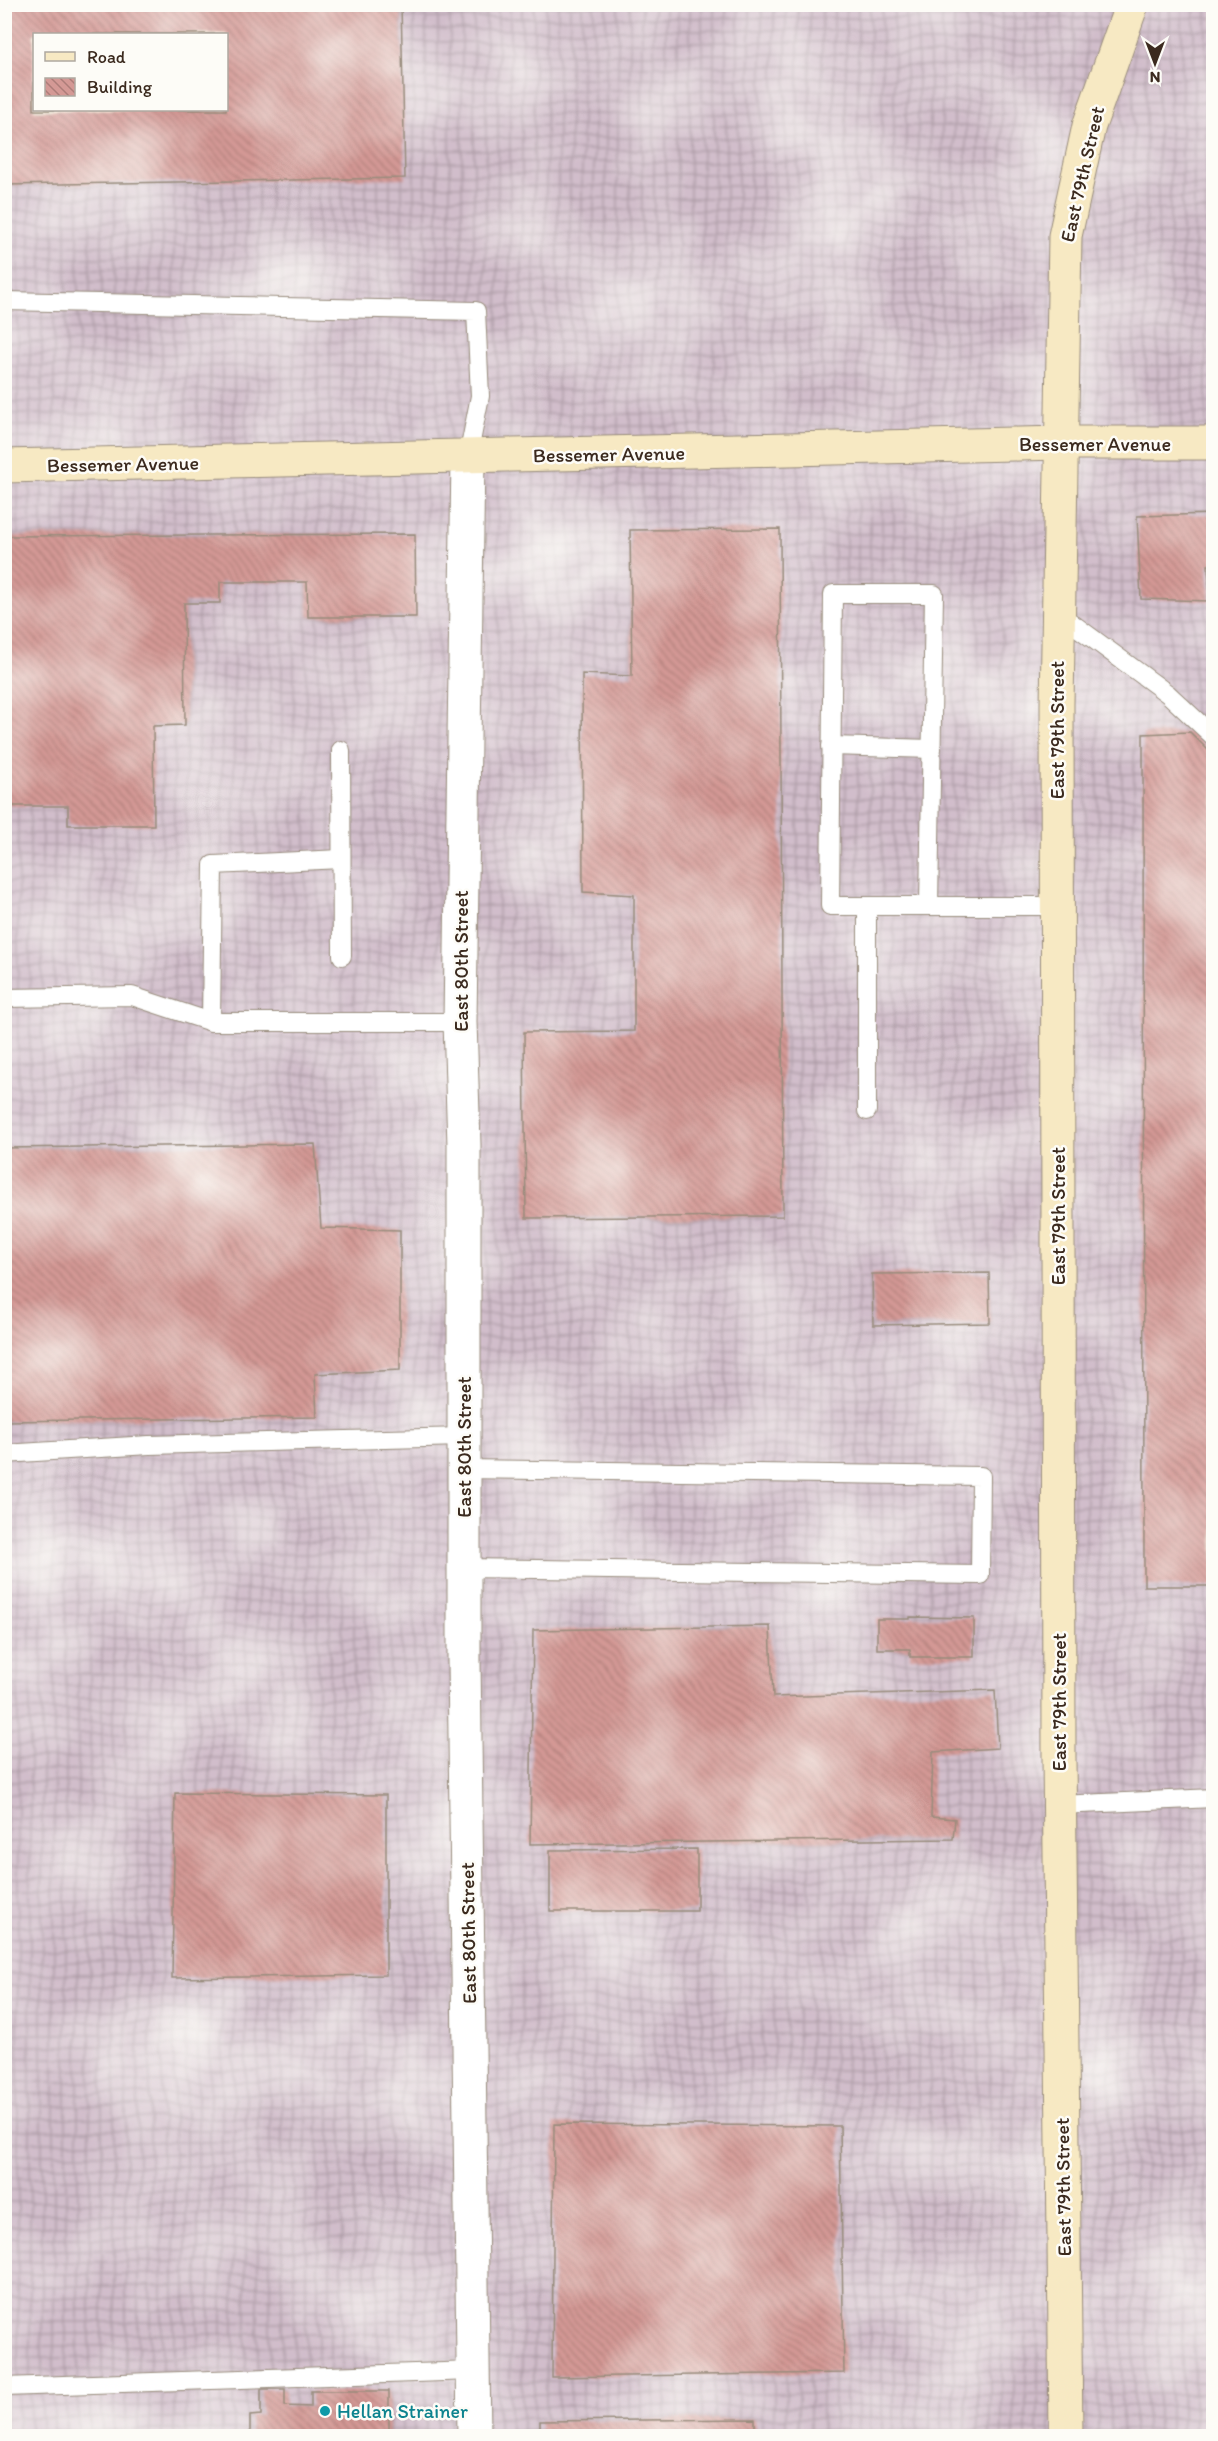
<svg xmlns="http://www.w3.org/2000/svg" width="1218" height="2441" font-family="Itim,sans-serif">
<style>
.industrial{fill:url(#industrial-grid);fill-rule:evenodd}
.building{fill:url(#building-back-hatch);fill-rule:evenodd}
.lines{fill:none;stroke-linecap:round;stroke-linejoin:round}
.lane-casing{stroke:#988c7c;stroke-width:20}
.street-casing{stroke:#988c7c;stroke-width:35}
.secondary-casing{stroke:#988c7c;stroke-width:35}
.lane{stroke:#fff;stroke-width:18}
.street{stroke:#fff;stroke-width:33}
.secondary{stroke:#f7e9c3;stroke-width:33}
.culture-dot{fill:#0f9aa8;stroke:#fdfcf7;stroke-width:2}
.labels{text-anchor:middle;stroke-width:5;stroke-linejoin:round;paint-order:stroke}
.street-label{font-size:20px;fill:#3b2a1e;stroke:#fdfcf7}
.culture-label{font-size:20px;fill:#0d838f;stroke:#fdfcf7;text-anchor:start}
</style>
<defs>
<pattern id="industrial-grid" width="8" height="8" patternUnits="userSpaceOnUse" patternTransform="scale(1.5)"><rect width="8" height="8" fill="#d1bdcb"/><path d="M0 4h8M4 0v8" fill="none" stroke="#ab9aa4"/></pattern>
<pattern id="building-back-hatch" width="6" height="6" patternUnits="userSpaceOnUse" patternTransform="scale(1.5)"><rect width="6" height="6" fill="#d49995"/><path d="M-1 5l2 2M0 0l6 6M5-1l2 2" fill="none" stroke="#ad7d79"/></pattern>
</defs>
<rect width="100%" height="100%" fill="#fdfcf7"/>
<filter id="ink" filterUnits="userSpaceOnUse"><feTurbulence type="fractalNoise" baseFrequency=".0167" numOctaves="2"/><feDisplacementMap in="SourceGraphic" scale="12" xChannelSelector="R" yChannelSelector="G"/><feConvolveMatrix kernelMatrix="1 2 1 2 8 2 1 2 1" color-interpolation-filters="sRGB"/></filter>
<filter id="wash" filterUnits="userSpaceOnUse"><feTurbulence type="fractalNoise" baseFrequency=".008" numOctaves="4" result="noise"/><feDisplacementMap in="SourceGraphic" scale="24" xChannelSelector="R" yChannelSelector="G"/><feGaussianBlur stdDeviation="1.35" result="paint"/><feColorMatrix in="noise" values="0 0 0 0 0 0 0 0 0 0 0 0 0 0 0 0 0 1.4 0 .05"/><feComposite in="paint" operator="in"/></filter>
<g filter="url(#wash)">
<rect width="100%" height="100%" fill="#f4eedb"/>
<path class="industrial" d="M5,5H1213V2436H5ZM34,34H226V110H34Z"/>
<g id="blocks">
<g class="building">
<path d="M4,4H401L405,178L4,185ZM34,34H226V110H34Z"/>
<path d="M1214,514V565H1208L1210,601L1141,599L1137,516Z"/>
<path d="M780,529L783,1216L526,1218L524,1032L634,1031V895L583,892L582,674L632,676L630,530Z"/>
<path d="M415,534L416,617H308L307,582H220V603H184L185,725L153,726L154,825H68V806H4V536Z"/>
<path d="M1190,732L1214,756V1586H1144L1143,734Z"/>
<path d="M315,1144L321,1228L400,1230V1370L315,1374L317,1417L4,1421V1148Z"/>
<path d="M989,1273L990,1323L873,1325L872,1274Z"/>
<path d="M910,1617L974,1618V1657H910V1649H877V1619H910Z"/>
<path d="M770,1626L773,1697L995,1690L998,1748L933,1752L931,1817L955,1819L953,1839L530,1844L533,1630Z"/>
<path d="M175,1793L386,1795V1975L172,1978Z"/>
<path d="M697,1849V1911H550V1850Z"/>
<path d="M554,2124L840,2126L844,2373L552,2377Z"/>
<path d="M261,2389H285V2406L311,2407V2391H389V2436H250V2416L261,2415Z"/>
<path d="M755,2419V2436H540V2421Z"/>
</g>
</g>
</g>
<g filter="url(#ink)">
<use href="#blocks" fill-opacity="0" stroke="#988c7c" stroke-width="1.5"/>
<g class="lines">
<g class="lane-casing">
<g id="lane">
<path d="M4,301L476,311L480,396L468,457"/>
<path d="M1058,613L1168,694L1214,737"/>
<path d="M831,746L932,749"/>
<path d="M341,750L342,956"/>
<path d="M341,859L213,865L211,1022H460"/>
<path d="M867,906V1111"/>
<path d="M929,906L934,594H833L830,906H1057"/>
<path d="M4,998L132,996L211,1022"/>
<path d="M4,1454L149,1445L464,1437"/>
<path d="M464,1469L981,1476L980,1575L464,1568"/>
<path d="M1059,1805L1214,1798"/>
<path d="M4,2387L473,2371"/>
</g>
</g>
<g class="street-casing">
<path id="street" d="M468,457L460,1022L464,1145V1660L474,2436"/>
</g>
<g class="secondary-casing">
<g id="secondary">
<path d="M4,466L1061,443H1214"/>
<path d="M1066,2436L1059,1757L1057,704L1065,236L1089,126L1132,4"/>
</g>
</g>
<use href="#lane" class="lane"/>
<use href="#street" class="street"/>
<use href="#secondary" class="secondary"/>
</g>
</g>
<circle class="culture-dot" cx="325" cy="2411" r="6"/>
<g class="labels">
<g class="street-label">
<text transform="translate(1082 174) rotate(-77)" y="7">East 79th Street</text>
<text x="1095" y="451">Bessemer Avenue</text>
<text transform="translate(609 454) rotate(-1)" y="7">Bessemer Avenue</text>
<text transform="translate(123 464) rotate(-1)" y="7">Bessemer Avenue</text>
<text transform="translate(1057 730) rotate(-90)" y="7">East 79th Street</text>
<text transform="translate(461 961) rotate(-90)" y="7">East 80th Street</text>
<text transform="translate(1058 1216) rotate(-90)" y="7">East 79th Street</text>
<text transform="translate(464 1447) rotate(-90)" y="7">East 80th Street</text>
<text transform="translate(1059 1702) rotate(-90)" y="7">East 79th Street</text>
<text transform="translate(468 1933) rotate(-91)" y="7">East 80th Street</text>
<text transform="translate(1063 2187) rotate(-91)" y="7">East 79th Street</text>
</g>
<g class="culture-label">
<text x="337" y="2418">Hellan Strainer</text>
</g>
</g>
<rect width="1218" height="2441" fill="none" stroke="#fdfcf7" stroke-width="24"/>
<rect x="33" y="33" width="195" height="78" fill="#fdfcf7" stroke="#afa8a0" stroke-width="1.5"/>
<rect x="45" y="52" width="30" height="9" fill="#f7e9c3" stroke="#afa8a0" stroke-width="1.5"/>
<text x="87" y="63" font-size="18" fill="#3b2a1e">Road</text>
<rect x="45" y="78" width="30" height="18" fill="url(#building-back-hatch)" stroke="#afa8a0" stroke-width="1.5"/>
<text x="87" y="93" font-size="18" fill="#3b2a1e">Building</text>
<g transform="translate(1155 63) rotate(180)" stroke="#fdfcf7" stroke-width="4.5" paint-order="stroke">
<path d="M0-4.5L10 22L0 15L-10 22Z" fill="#3b2a1e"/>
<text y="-9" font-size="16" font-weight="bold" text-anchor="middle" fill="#3b2a1e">N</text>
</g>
</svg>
